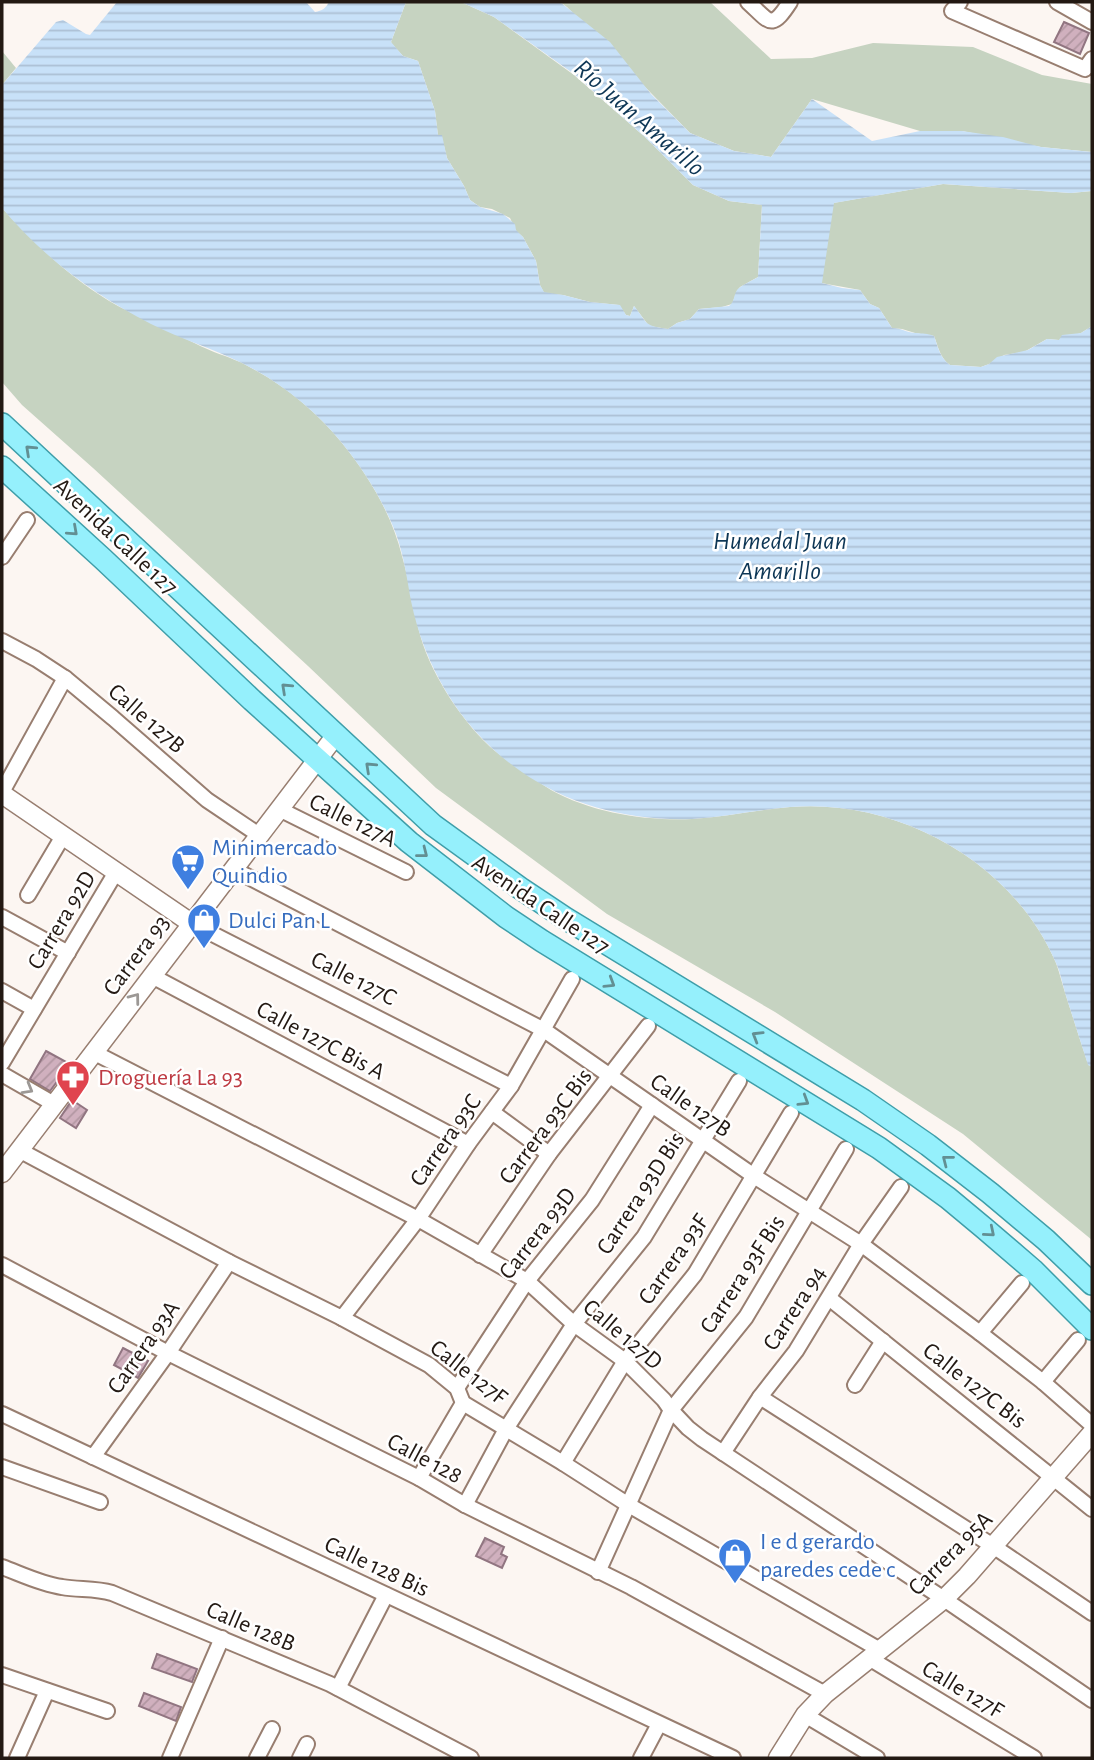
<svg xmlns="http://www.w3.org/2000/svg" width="1094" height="1760" font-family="'Alegreya Sans',sans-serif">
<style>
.green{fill:#c6d3c1}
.water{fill:url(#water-rules)}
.building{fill:url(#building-hatch);stroke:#917581;stroke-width:2}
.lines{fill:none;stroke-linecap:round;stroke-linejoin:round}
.minor-casing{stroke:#987e70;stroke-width:18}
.tertiary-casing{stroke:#987e70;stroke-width:21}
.primary-casing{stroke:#3f9ea9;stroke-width:24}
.minor{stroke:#fff;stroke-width:14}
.tertiary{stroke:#fff;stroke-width:18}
.primary{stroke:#95f0fc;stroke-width:21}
.oneway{stroke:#628f93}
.oneway2{stroke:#9c9895}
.labels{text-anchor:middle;stroke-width:5;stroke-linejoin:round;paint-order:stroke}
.street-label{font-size:24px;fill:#231913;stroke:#fff}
.shop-label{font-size:24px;fill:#366cbe;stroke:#fff;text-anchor:start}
.health-label{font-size:24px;fill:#be3a42;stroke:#fff;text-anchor:start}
.water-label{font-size:26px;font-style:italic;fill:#0d3655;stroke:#fff}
</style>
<defs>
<pattern id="water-rules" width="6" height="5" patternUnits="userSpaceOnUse" patternTransform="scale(1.75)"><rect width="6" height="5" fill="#c8e1f8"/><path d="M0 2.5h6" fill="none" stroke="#acc0d4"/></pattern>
<pattern id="building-hatch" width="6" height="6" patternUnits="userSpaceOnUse" patternTransform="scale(1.75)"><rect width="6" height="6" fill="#d0b0be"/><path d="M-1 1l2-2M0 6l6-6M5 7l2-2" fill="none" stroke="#b297a2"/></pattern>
</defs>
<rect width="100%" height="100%" fill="#fcf6f2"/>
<g class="green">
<path d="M406,2H461L494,17L574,75L646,138L693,185L729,201L762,205L758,277L740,287L737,291L732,304L722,307L699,309L690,319L677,323L668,329L649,326L634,306L630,316L626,315L619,305L590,302L563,295L544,293L540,285L536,261L523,237L516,231L510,218L492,209L480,207L470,200L464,186L447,158L444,146L438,136L435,111L418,61L403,56L392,44L391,42Z"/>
<path d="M560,2H710L771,59L812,58L873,43L973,47L1042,75L1092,84V152L1041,147L962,131H920L812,99L771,157L734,151L690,133L567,7Z"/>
<path d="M2,51L16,68L2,85Z"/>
<path d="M943,184L1071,193L1092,191V326L1081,333L1059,340L1047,339L1024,352L1004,355L989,364L981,367L950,365C940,358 938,346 934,336L915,333L902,329L892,328L879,308L870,304L860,290L821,283L833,203Z"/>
<path d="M2,208C36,245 73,281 118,306C133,314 150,321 166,329C181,336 197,345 214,352C228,357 242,362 255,370C288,388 319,414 342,443C369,476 392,515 402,556C410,583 413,611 421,638C432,676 465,726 495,751C505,759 516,766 526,773C534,779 543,785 551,790C593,813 645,821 692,819C724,817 757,810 790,807C898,798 1013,862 1056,963C1060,974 1063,987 1067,999C1074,1021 1081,1043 1088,1064L1092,1067V1240L963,1134L775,1012L607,914L436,788L308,666L93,468L22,405L2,382Z"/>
</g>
<path class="water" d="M117,2H306L315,12C322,11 326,8 329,2H406L391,42L403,56L418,61L435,111L438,135H442L447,158L464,186L470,200L480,207L503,214L515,224L516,230L523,237L536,261L540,285L544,292L563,295L590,302L620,305L626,315L630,316L634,306C649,325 643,325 668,329L677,323L690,319L699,309L729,306C735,301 733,297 737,290C741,285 752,281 758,277L762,205L729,201L693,185L646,138L574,74L494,17L461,2H560L610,42L651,94L690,133L734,151L771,157L812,99L872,141L920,131H962L1003,137L1041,147L1092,152V191L1071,193L943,184L834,203L822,283L842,288L860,290L870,304L879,308L892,328C901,328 908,333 916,333C923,334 927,333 934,336C938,347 940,358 950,365L981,367L989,364L997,357L1028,350L1047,339L1059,340L1062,335L1081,333L1092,326V1067L1088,1065C1081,1043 1074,1021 1067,999C1063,987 1061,974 1056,963C1013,862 898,798 790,807C757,810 724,817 692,819C630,821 569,806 519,770C462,730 425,669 411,601C407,579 404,556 396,534C384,502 364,470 342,443C315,410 280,382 242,363C212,348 180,339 151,324C94,295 43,257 2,208V85L56,22L63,20L86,34L90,35Z"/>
<g class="building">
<path d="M1064,22L1089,33L1080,54L1054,42Z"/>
<path d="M46,1051L70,1064L50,1091L30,1079Z"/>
<path d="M72,1100L87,1110L76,1128L60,1118Z"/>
<path d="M123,1348L148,1361L138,1378L114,1365Z"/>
<path d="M485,1538L504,1547L501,1554L507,1557L502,1568L476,1556Z"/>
<path d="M157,1654L197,1669L192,1682L152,1668Z"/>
<path d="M144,1693L181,1707L176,1721L139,1706Z"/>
</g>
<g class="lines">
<g class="minor-casing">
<g id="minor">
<path d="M748,2C770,22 771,31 790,2"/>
<path d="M960,2L952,11L1085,69L1092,59"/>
<path d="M1057,2L1092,22"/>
<path d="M2,557L27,520"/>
<path d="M2,641L36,659L65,678L113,718L207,800L259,835"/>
<path d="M2,792L65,678"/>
<path d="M279,809L406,872"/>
<path d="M233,869L544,1030L754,1176L861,1244L980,1333L1043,1382L1092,1425"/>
<path d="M28,895L63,836"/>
<path d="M2,917L68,953"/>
<path d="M191,923L511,1086"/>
<path d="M152,976L468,1144"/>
<path d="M2,991L34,1009"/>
<path d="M93,1052L418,1219L527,1281L574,1324L625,1361L664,1400L671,1410L688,1428L702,1439L944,1599L1092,1700"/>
<path d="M2,1063L116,872"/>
<path d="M2,1074L54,1104"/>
<path d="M492,1112L549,1154"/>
<path d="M19,1150L229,1262L342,1318L429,1365L457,1388L463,1403L563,1463L627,1504L880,1650"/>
<path d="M480,1255L549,1154L648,1026"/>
<path d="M2,1265L168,1353L419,1478L465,1505L631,1587L825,1694"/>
<path d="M829,1298L1092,1509"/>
<path d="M342,1318L418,1219L468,1144L511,1086L572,979"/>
<path d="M980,1333L1022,1283"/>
<path d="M1043,1382L1078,1340"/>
<path d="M855,1385L883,1341"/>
<path d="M457,1388L527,1281L592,1200L652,1105"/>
<path d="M760,1397L993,1546L1092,1613"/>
<path d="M2,1414L733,1758"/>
<path d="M723,1453L760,1397L796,1351L861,1244L901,1187"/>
<path d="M93,1457L168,1353L229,1262"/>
<path d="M563,1463L625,1361L695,1274L791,1113"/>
<path d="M2,1467L100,1502"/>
<path d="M419,1478L463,1403"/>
<path d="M465,1505L506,1429L574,1324L644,1237L739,1081"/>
<path d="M2,1567C21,1574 41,1584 62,1587C79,1590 95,1588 112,1593L330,1684L471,1758"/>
<path d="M598,1572L671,1410L746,1317L846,1149"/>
<path d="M869,1658L1034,1758"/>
<path d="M2,1675L107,1711"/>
<path d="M338,1688L386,1595"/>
<path d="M805,1715L877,1758"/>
<path d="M17,1758L47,1691"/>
<path d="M170,1758L222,1638"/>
<path d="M257,1758L272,1729"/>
<path d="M300,1758L307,1744"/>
<path d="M641,1758L659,1724"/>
</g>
</g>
<g class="tertiary-casing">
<g id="tertiary">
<path d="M2,794L191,923"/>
<path d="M2,1173L336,735"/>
<path d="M778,1758L805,1715L825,1694L944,1599L967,1576L1092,1433"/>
</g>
</g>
<g class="primary-casing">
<g id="primary">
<path d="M2,424L433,825L520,888L565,918L863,1100L928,1145L990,1193L1046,1240L1092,1284"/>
<path d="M2,467L103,559L252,700L409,842L506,917L542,941L879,1148L948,1198L984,1228L1033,1270L1092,1329"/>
</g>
</g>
<use href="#minor" class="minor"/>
<use href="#tertiary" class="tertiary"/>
<use href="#primary" class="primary"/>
</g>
<defs><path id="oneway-chevron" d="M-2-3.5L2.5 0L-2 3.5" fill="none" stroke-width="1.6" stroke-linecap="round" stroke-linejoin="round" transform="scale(1.75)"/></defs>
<g class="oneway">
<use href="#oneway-chevron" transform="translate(30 450) rotate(-137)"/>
<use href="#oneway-chevron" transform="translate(73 531) rotate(42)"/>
<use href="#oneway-chevron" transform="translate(286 688) rotate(-137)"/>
<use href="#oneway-chevron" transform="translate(370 767) rotate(-137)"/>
<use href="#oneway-chevron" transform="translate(423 853) rotate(38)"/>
<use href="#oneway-chevron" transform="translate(610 983) rotate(32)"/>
<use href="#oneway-chevron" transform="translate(757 1036) rotate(-149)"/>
<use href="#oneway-chevron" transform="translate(804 1101) rotate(32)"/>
<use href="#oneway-chevron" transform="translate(947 1160) rotate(-142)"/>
<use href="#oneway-chevron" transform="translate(990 1232) rotate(40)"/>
</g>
<g class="oneway2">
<use href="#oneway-chevron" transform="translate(135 998) rotate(-53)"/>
<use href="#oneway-chevron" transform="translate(28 1089) rotate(30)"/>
</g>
<defs>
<g id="supermarket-pin" transform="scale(1.75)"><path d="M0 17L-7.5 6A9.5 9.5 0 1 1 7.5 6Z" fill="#3f7fe0" stroke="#fff"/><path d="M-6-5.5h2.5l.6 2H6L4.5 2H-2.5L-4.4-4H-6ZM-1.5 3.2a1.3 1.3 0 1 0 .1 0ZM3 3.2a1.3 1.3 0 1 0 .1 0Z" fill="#fff"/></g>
<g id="shop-pin" transform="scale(1.75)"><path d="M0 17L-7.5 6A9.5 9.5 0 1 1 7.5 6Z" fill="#3f7fe0" stroke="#fff"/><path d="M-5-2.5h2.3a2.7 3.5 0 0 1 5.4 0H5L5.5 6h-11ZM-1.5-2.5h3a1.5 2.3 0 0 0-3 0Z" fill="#fff"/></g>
<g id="pharmacy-pin" transform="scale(1.75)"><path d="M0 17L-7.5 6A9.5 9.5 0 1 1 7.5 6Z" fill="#e0444e" stroke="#fff"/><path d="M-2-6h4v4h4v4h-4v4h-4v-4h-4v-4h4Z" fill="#fff"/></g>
</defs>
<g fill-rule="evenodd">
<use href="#supermarket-pin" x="188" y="861"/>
<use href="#shop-pin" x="204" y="920"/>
<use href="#pharmacy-pin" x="73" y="1077"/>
<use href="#shop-pin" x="735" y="1555"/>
</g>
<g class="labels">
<g class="street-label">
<text transform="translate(116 536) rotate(43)" y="8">Avenida Calle 127</text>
<text transform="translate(147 718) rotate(41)" y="8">Calle 127B</text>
<text transform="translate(353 820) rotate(26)" y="8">Calle 127A</text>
<text transform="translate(541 904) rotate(34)" y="8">Avenida Calle 127</text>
<text transform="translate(61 920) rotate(-59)" y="8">Carrera 92D</text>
<text transform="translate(136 955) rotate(-53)" y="8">Carrera 93</text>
<text transform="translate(354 978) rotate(27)" y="8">Calle 127C</text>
<text transform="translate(321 1040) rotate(28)" y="8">Calle 127C Bis A</text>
<text transform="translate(691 1105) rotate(35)" y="8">Calle 127B</text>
<text transform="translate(545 1126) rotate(-53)" y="8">Carrera 93C Bis</text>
<text transform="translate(445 1140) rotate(-55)" y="8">Carrera 93C</text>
<text transform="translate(640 1193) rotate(-57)" y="8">Carrera 93D Bis</text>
<text transform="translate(537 1233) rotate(-52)" y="8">Carrera 93D</text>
<text transform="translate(673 1259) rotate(-55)" y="8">Carrera 93F</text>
<text transform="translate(742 1274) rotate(-57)" y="8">Carrera 93F Bis</text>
<text transform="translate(794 1308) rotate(-57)" y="8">Carrera 94</text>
<text transform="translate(623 1334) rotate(40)" y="8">Calle 127D</text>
<text transform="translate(143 1347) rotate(-55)" y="8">Carrera 93A</text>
<text transform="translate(469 1372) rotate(38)" y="8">Calle 127F</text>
<text transform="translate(975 1385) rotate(38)" y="8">Calle 127C Bis</text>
<text transform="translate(425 1458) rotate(28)" y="8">Calle 128</text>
<text transform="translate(950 1553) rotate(-45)" y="8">Carrera 95A</text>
<text transform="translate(377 1566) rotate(25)" y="8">Calle 128 Bis</text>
<text transform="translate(251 1626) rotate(23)" y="8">Calle 128B</text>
<text transform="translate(963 1689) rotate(31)" y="8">Calle 127F</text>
</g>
<g class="shop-label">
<text x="212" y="855">Minimercado<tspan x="212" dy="28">Quindio</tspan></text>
<text x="228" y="928">Dulci Pan L</text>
<text x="760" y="1549">I e d gerardo<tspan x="760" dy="28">paredes cede c</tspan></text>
</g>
<g class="health-label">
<text x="98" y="1085">Droguería La 93</text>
</g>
<g class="water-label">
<text transform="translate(640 117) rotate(41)" y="9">Río Juan Amarillo</text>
<text x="780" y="549">Humedal Juan<tspan x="780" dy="30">Amarillo</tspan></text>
</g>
</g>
<rect width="1094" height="1760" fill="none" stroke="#231913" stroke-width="7"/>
</svg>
